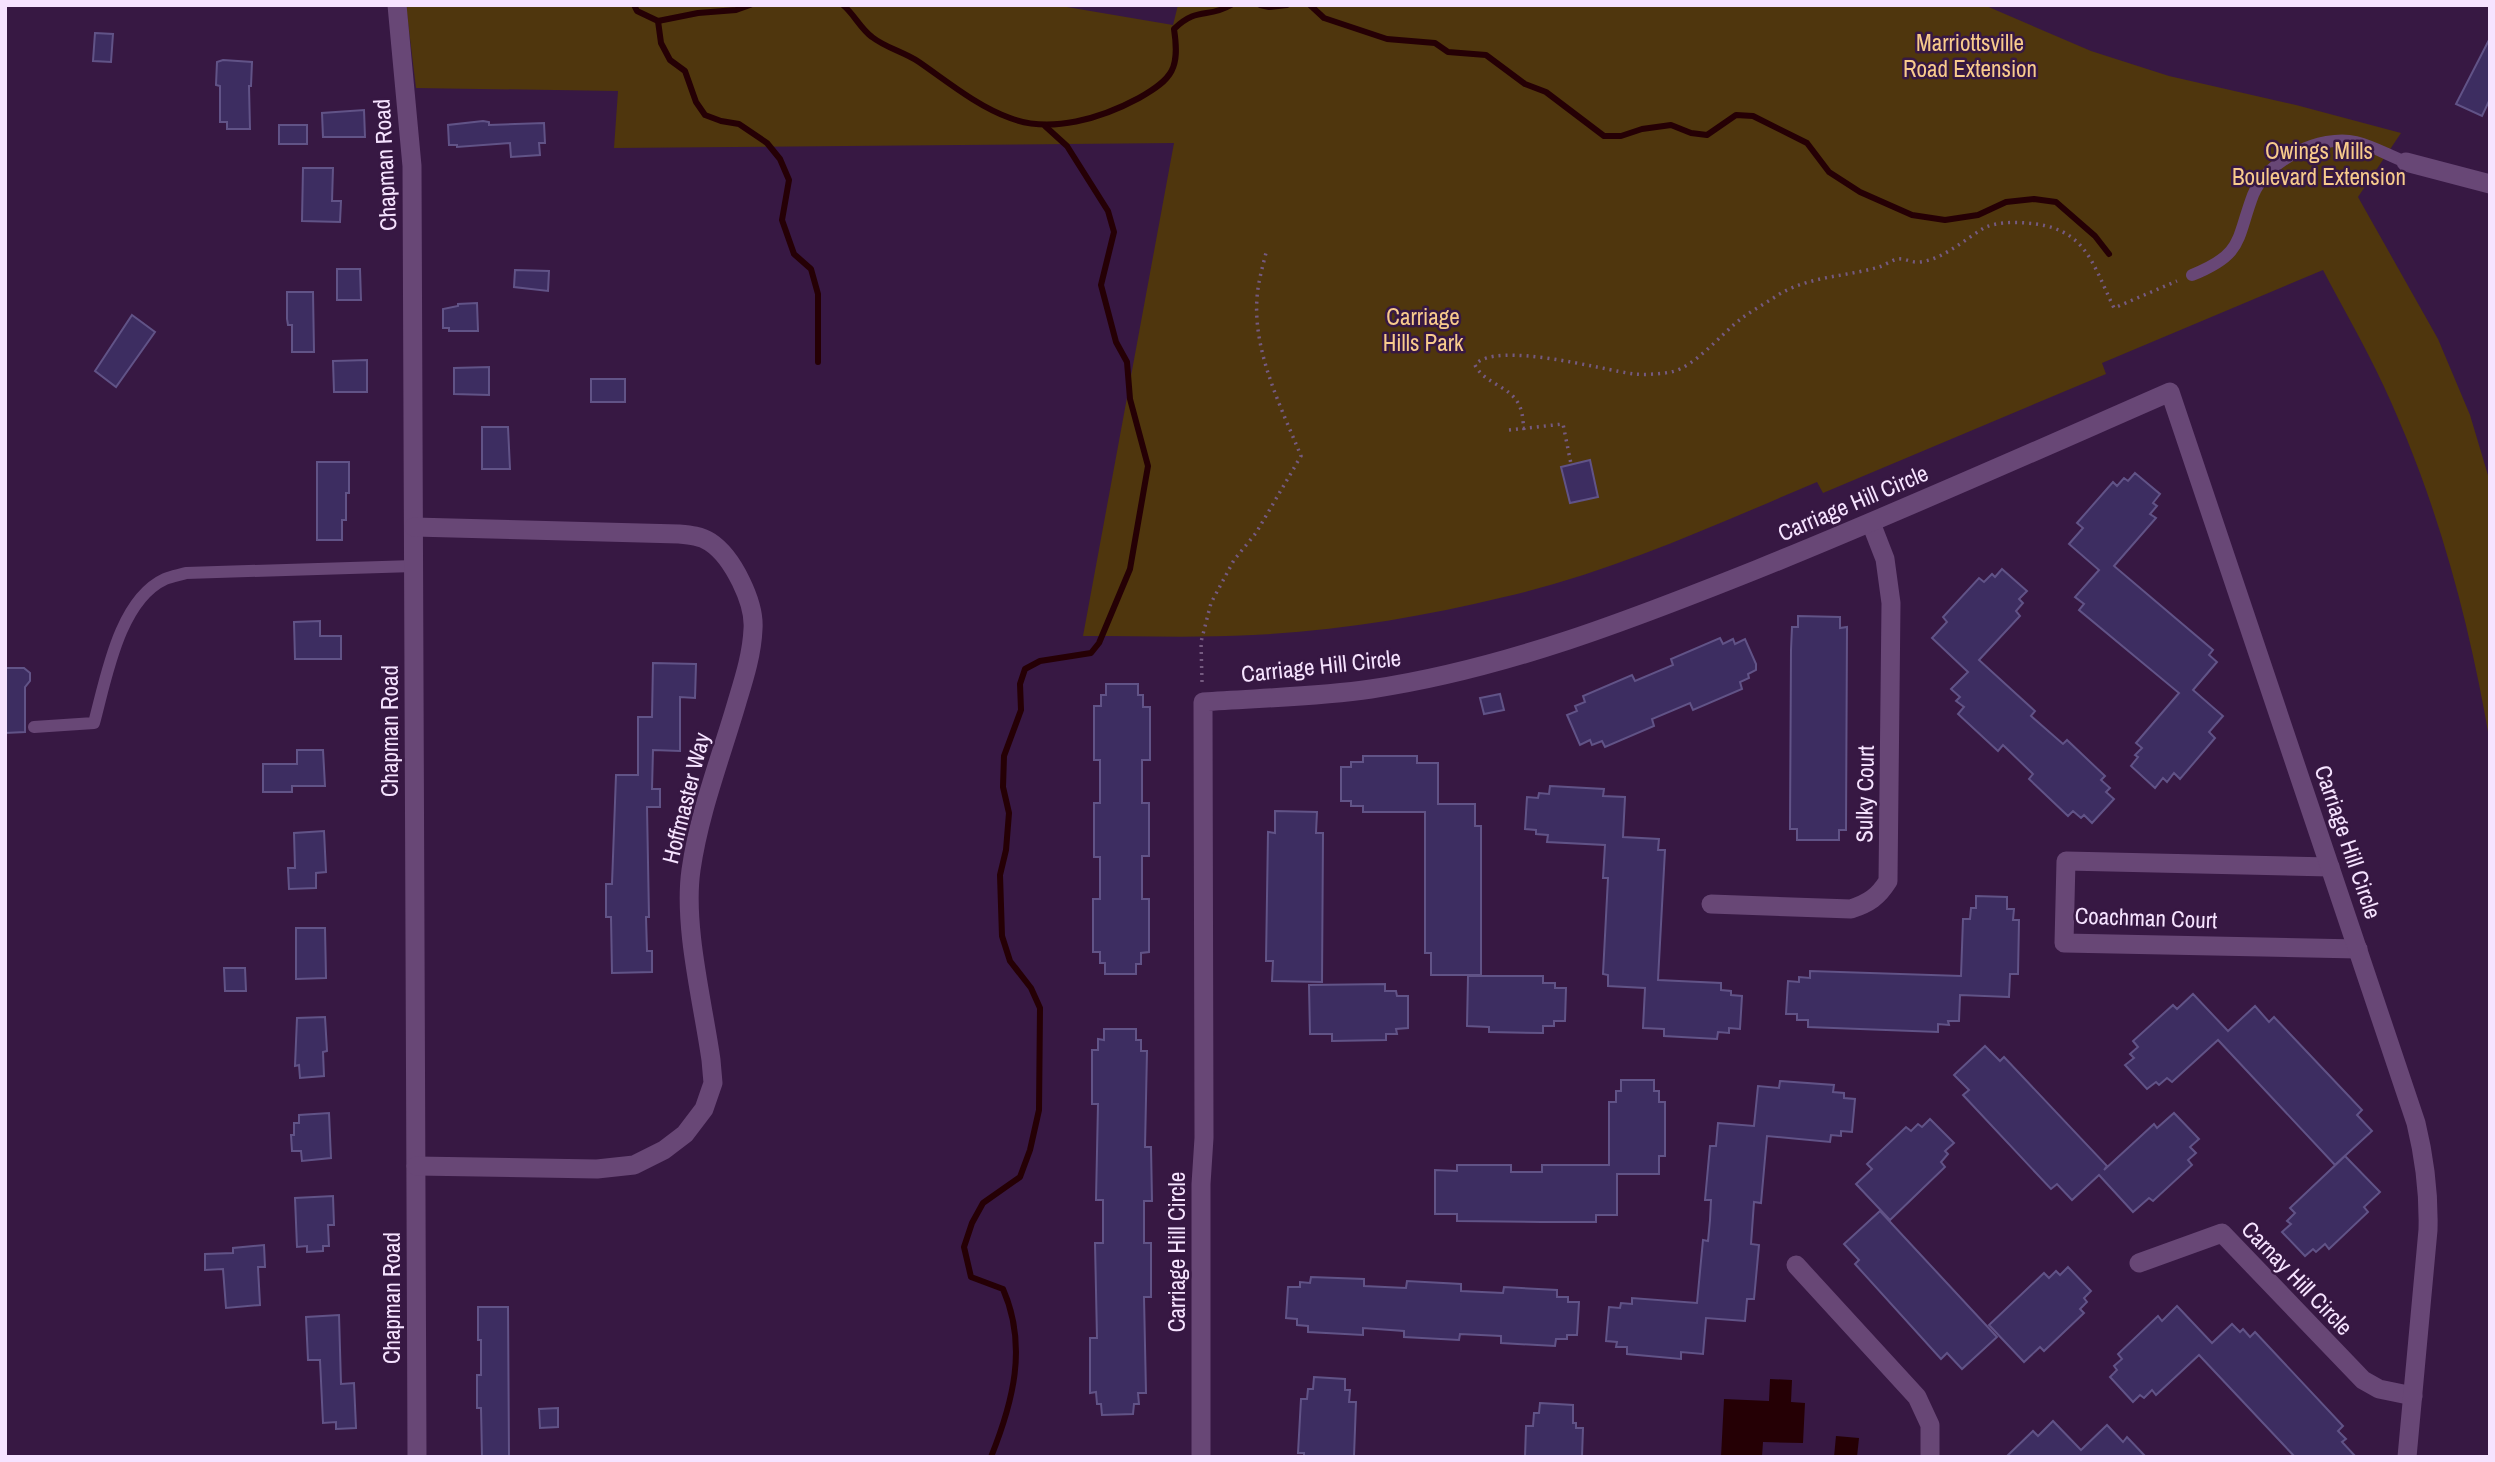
<svg xmlns="http://www.w3.org/2000/svg" width="2495" height="1462" font-family="'Archivo Narrow',sans-serif">
<style>
.green{fill:#4f360d}
.water{fill:#250005}
.lines{fill:none;stroke-linecap:round;stroke-linejoin:round}
.stream{stroke:#250005;stroke-width:6}
.building{fill:#3d2d61;stroke:#615387;stroke-width:2}
.path{stroke:#755a80;stroke-width:3.5;stroke-dasharray:2 5;stroke-linecap:butt}
.service{stroke:#684776;stroke-width:12}
.minor{stroke:#684776;stroke-width:19}
.labels{text-anchor:middle;stroke-width:5;stroke-linejoin:round;paint-order:stroke}
.park-label{font-size:23px;fill:#f8cb8c;stroke:#371843}
.street-label{font-size:23px;fill:#f6e3ff;stroke:#371843}
</style>
<rect width="100%" height="100%" fill="#371843"/>
<path class="green" d="M406,5H1055L1173,25L1178,5H1984L2091,51L2169,76L2296,105L2401,133L2358,197L2438,339L2470,415L2490,482V743C2468,613 2433,486 2375,368C2359,335 2340,303 2323,270L2102,363L2106,374L1823,493L1817,482C1715,525 1613,572 1504,597C1422,617 1337,631 1253,635C1197,638 1140,636 1083,636L1174,143L614,148L618,91L416,88Z"/>
<g class="water">
<path d="M1770,1379L1792,1380L1791,1402L1805,1403L1803,1443L1763,1442L1762,1457H1721L1724,1399L1769,1401Z"/>
<path d="M1836,1436L1859,1438L1857,1457H1834Z"/>
</g>
<g class="lines">
<g class="stream">
<path d="M634,5L637,11L658,21L698,13L736,10L750,5"/>
<path d="M843,5C854,14 860,28 872,37C886,48 904,52 919,62C948,82 977,106 1010,118C1051,134 1102,118 1139,98C1173,79 1180,68 1174,29C1198,6 1207,19 1231,5"/>
<path d="M1260,5L1269,7L1287,5"/>
<path d="M1310,5L1324,18L1387,39L1435,43L1448,52L1486,55L1525,84L1546,92L1604,136H1621L1642,129L1671,125L1691,133L1707,135L1736,115L1753,116L1807,143L1829,172L1860,192L1912,215L1945,220L1978,215L2006,202L2034,199L2056,202L2095,236L2109,254"/>
<path d="M658,21L661,43L670,60L685,71L696,102L705,115L721,121L739,124L767,143L780,159L789,180L782,220L794,254L811,269L818,294V362"/>
<path d="M991,1457C1013,1402 1028,1346 1003,1289L971,1277L964,1247L972,1223L983,1203L1020,1177L1030,1150L1039,1110L1040,1008L1031,988L1010,961L1002,936L1000,875L1006,850L1009,813L1003,787L1004,756L1021,710L1020,684L1025,669L1040,661L1091,653L1099,643L1130,569L1148,466L1130,399L1127,362L1116,342L1101,285L1114,232L1108,211L1067,146L1045,126"/>
</g>
</g>
<g class="building">
<path d="M95,33L113,34L111,62L93,61Z"/>
<path d="M2490,38V99L2482,116L2456,104Z"/>
<path d="M223,60L252,62L251,86H249L250,129H227V122H220V86L216,85L217,62Z"/>
<path d="M364,110L365,137H323L322,113Z"/>
<path d="M483,121L489,122V125L544,123L545,143H539L540,155L511,157L510,143L457,147V145H449L448,125Z"/>
<rect x="279" y="125" width="28" height="19"/>
<path d="M303,168H333L332,201H341L340,222L302,221Z"/>
<path d="M337,269H360L361,300H337Z"/>
<path d="M515,270L549,271L548,291L514,287Z"/>
<path d="M287,292H313L314,352H292V325H288L287,319Z"/>
<path d="M477,303L478,331H449V328H443V309L458,306V304Z"/>
<path d="M132,315L155,332L116,387L95,371Z"/>
<path d="M367,360V392H334L333,361Z"/>
<path d="M489,367V395L454,394V368Z"/>
<rect x="591" y="379" width="34" height="23"/>
<path d="M482,427H508L510,469H482Z"/>
<path d="M1590,460L1598,497L1570,503L1561,467Z"/>
<path d="M317,462H349V493H346V520H342V540H317Z"/>
<path d="M2135,473L2160,494L2153,503L2157,506L2150,514L2156,518L2114,566L2213,650L2209,655L2217,662L2193,690L2223,716L2209,732L2215,738L2180,779L2174,773L2167,782L2163,778L2155,788L2131,766L2138,757L2135,755L2142,748L2136,743L2179,693L2079,610L2084,604L2075,597L2099,570L2069,544L2083,528L2077,523L2113,482L2117,486L2124,478L2128,481Z"/>
<path d="M2002,569L2027,591L2019,599L2023,603L2016,611L2020,616L1979,660L2035,711L2031,716L2063,744L2067,740L2105,776L2101,780L2110,788L2106,792L2114,799L2092,823L2084,815L2081,818L2073,811L2068,816L2029,779L2033,774L2003,745L1998,751L1958,714L1964,707L1956,701L1960,697L1951,689L1968,672L1932,638L1947,622L1943,617L1979,578L1984,582L1992,574L1995,577Z"/>
<path d="M1798,616L1840,617V628L1847,627L1846,830H1839V840H1797V829H1790L1791,650L1792,627H1798Z"/>
<path d="M320,621V636H341V659H295L294,622Z"/>
<path d="M1720,638L1723,644L1733,639L1735,644L1745,639L1756,664V670L1748,674L1749,678L1740,682L1742,689L1693,710L1690,703L1652,719L1654,726L1605,747L1602,741L1592,745L1590,740L1580,745L1567,715L1577,711L1575,706L1585,702L1583,696L1632,675L1635,681L1673,665L1671,659Z"/>
<path d="M653,663L696,664L695,698L680,697V751L653,750L652,789H660V807H647L649,917H646L647,951H652V972L612,973L611,917H606V884H612L616,775H638V717H652Z"/>
<path d="M5,668H24L30,673V681L25,687V732L5,733Z"/>
<path d="M1106,684H1138V695H1143V707H1150V760H1142V803H1149V856H1142V899H1149V952L1141,953V964H1136V974H1105V963H1100V952H1093V899H1100V857H1094V803H1100V760H1094V706H1101V695H1106Z"/>
<path d="M1500,694L1504,710L1484,714L1480,698Z"/>
<path d="M297,750H323L325,786H292V792H263V764H297Z"/>
<path d="M1363,756H1417V763H1438V804H1475V826H1481V975H1431V953H1425V812H1363V806H1351V801H1341V767H1351V762H1363Z"/>
<path d="M1550,786L1604,789L1603,796L1625,797L1623,837L1659,839L1658,850H1665L1658,980L1721,983V990L1731,991V995L1742,996L1740,1029L1729,1028V1033L1718,1032L1717,1039L1664,1036V1029L1643,1028L1645,988L1608,986V975L1603,974L1608,878H1603L1605,845L1547,842L1548,835L1536,834V830L1525,829L1527,797L1538,798L1539,793L1549,794Z"/>
<path d="M1275,811L1317,812L1316,833H1323L1322,982L1272,981L1273,961H1266L1268,832L1275,833Z"/>
<path d="M324,831L326,872L316,873V888L289,889L288,868H295L294,833Z"/>
<path d="M1976,896L2007,897V909H2014L2013,920H2019L2018,974H2010L2009,997L1960,995L1959,1021H1948L1949,1025L1938,1024V1032L1808,1027V1020H1797V1014H1786L1788,981L1799,982V977L1810,978V971L1961,976L1963,919H1970L1971,908H1976Z"/>
<path d="M296,928H325L326,978L296,979Z"/>
<path d="M224,968H245L246,991H225Z"/>
<path d="M1468,976H1543V983H1555V988H1566L1565,1021H1554V1026H1543V1033L1489,1032V1027L1467,1026Z"/>
<path d="M1385,984V991H1396L1397,996H1408V1028L1396,1029L1397,1034H1386V1040L1332,1041V1034H1310L1309,985Z"/>
<path d="M2193,994L2228,1031L2255,1006L2269,1022L2274,1017L2362,1110L2357,1115L2372,1131L2335,1165L2218,1040L2172,1082L2167,1078L2159,1085L2156,1082L2147,1089L2125,1065L2134,1058L2130,1054L2138,1047L2133,1041L2173,1005L2177,1009Z"/>
<path d="M325,1017L327,1051L323,1052L324,1076L300,1078L299,1065L295,1066L297,1018Z"/>
<path d="M1104,1029H1136V1040H1141V1051H1147L1145,1147H1151L1152,1201H1144V1243H1151V1297H1144L1146,1393H1138L1139,1404H1134L1133,1414L1102,1415L1101,1404H1097L1096,1392L1090,1393V1338H1097L1095,1243H1103V1200H1096L1098,1104H1092V1050H1098V1039L1104,1040Z"/>
<path d="M1985,1046L2000,1061L2004,1057L2107,1166L2104,1170L2154,1124L2157,1128L2174,1113L2199,1139L2190,1147L2196,1153L2188,1160L2192,1165L2153,1201L2149,1198L2133,1212L2099,1175L2072,1200L2057,1184L2051,1189L1963,1095L1969,1090L1954,1075Z"/>
<path d="M1621,1080H1654V1091H1659V1102H1665V1156H1659V1174H1617V1215H1596V1222H1541L1457,1221V1214H1435V1170L1457,1171V1165H1511V1172H1542V1165H1609V1102H1616V1091H1621Z"/>
<path d="M1780,1081L1834,1085L1833,1092L1844,1093V1098L1855,1099L1852,1132L1841,1131V1136L1831,1135L1830,1142L1767,1136L1761,1203L1754,1202L1751,1244L1759,1245L1754,1299H1747L1745,1321L1706,1318L1703,1354L1681,1352V1359L1627,1354V1347H1616L1617,1342L1606,1341L1609,1307L1620,1308L1621,1303L1632,1304V1298L1697,1303L1703,1240L1708,1241L1710,1220L1711,1200H1705L1710,1146H1716L1718,1123L1754,1126L1758,1086L1779,1088Z"/>
<path d="M329,1113L331,1158L302,1161L301,1151H292L291,1135H294V1123H299V1115Z"/>
<path d="M1930,1119L1954,1143L1945,1151L1948,1154L1941,1162L1945,1167L1890,1220L1856,1184L1872,1169L1867,1164L1906,1127L1911,1131L1918,1124L1922,1127Z"/>
<path d="M2345,1156L2380,1192L2364,1207L2368,1212L2329,1249L2325,1244L2316,1252L2313,1249L2305,1256L2282,1232L2291,1224L2287,1221L2295,1213L2290,1208Z"/>
<path d="M333,1196L334,1225H328L329,1246H323V1251L307,1252V1246L297,1247L295,1198Z"/>
<path d="M1880,1211L1997,1337L1962,1369L1947,1353L1941,1359L1855,1264L1859,1260L1844,1244Z"/>
<path d="M264,1245L265,1267H258L260,1305L226,1308L223,1269L205,1270V1254L233,1253V1248Z"/>
<path d="M2068,1267L2091,1291L2084,1298L2087,1302L2080,1309L2084,1313L2044,1351L2040,1347L2024,1362L1989,1325L2044,1273L2049,1278L2056,1271L2060,1275Z"/>
<path d="M1311,1277L1364,1279V1286L1406,1288L1407,1281L1461,1284V1291L1503,1293L1504,1287L1557,1290V1297H1568V1302H1579L1577,1335H1567V1339H1556L1555,1346L1501,1343V1336L1460,1334L1459,1340L1404,1337V1331L1363,1328V1335L1308,1332V1326L1297,1325V1319L1286,1318L1288,1287H1300V1282L1310,1283Z"/>
<path d="M2177,1306L2212,1343L2232,1324L2240,1332L2243,1329L2250,1337L2255,1332L2343,1426L2338,1431L2346,1439L2342,1442L2356,1457H2295L2199,1355L2156,1395L2152,1390L2144,1398L2140,1395L2133,1402L2110,1377L2117,1370L2114,1366L2122,1359L2118,1354L2158,1316L2162,1321Z"/>
<path d="M478,1307H508L509,1457H482L481,1408H477V1375H481V1340H478Z"/>
<path d="M339,1315L341,1384L354,1383L356,1428L336,1429V1422L323,1423L320,1360H308L306,1317Z"/>
<path d="M1314,1377L1345,1379V1390H1350L1349,1402H1356L1354,1456L1304,1457V1453H1298L1301,1399H1307L1308,1389H1313Z"/>
<path d="M1540,1403L1573,1405V1423H1576V1428H1583L1582,1457H1525L1526,1426H1533L1534,1413H1539Z"/>
<path d="M558,1408V1427L540,1428L539,1409Z"/>
<path d="M2053,1421L2081,1450L2107,1425L2123,1442L2127,1437L2146,1457H2006L2033,1431L2038,1436Z"/>
</g>
<g class="lines">
<g class="path">
<path d="M1509,430L1563,424L1571,464"/>
<path d="M1524,430C1523,423 1523,414 1520,407C1512,386 1484,384 1475,365C1495,340 1603,370 1634,374C1646,375 1659,374 1671,372C1695,367 1722,333 1742,318C1753,310 1766,303 1778,295C1809,276 1844,277 1879,267C1885,265 1892,260 1898,259C1905,258 1912,263 1919,262C1942,260 1964,240 1984,228C1996,222 2012,222 2026,223C2085,227 2091,260 2114,308L2177,281"/>
<path d="M1202,682L1201,642L1211,603L1234,560L1256,533L1301,456C1281,407 1253,352 1257,298C1258,282 1263,265 1267,249"/>
</g>
<g class="service">
<path d="M2192,275C2244,254 2236,240 2253,195C2267,160 2320,134 2356,142C2373,146 2390,156 2406,162"/>
<path d="M34,727L94,723C106,679 119,600 165,579C172,576 180,575 186,573L414,566"/>
</g>
<g class="minor">
<path d="M397,5L412,166L417,1457"/>
<path d="M2406,162L2490,184"/>
<path d="M414,527L679,534C690,535 701,536 710,542C733,557 755,603 753,629C752,654 744,679 737,702C721,757 699,813 691,870C683,926 703,1003 711,1060L713,1083L704,1109L685,1134L664,1150L634,1165L597,1169L416,1166"/>
<path d="M2330,867L2066,861L2064,943L2358,949"/>
<path d="M1711,904L1851,909C1869,903 1878,897 1888,881L1891,603L1885,559L1871,523"/>
<path d="M2139,1263L2222,1233L2363,1380L2379,1389L2413,1396"/>
<path d="M1796,1265L1917,1397L1930,1425V1457"/>
<path d="M1201,1457V1184L1204,1138L1203,702C1258,698 1316,697 1371,689C1505,669 1633,619 1758,569C1897,513 2033,452 2170,392L2416,1123C2425,1160 2429,1193 2428,1230L2407,1457"/>
</g>
</g>
<g class="labels">
<g class="park-label">
<text x="1970" y="51">Marriottsville<tspan x="1970" dy="26">Road Extension</tspan></text>
<text x="2319" y="159">Owings Mills<tspan x="2319" dy="26">Boulevard Extension</tspan></text>
<text x="1423" y="325">Carriage<tspan x="1423" dy="26">Hills Park</tspan></text>
</g>
<g class="street-label">
<text transform="translate(385 165) rotate(-93)" y="8">Chapman Road</text>
<text transform="translate(1853 503) rotate(-23)" y="8">Carriage Hill Circle</text>
<text transform="translate(1321 666) rotate(-6)" y="8">Carriage Hill Circle</text>
<text transform="translate(390 731) rotate(-90)" y="8">Chapman Road</text>
<text transform="translate(1865 794) rotate(-89)" y="8">Sulky Court</text>
<text transform="translate(686 798) rotate(-76)" y="8">Hoffmaster Way</text>
<text transform="translate(2348 842) rotate(71)" y="8">Carriage Hill Circle</text>
<text transform="translate(2146 918) rotate(2)" y="8">Coachman Court</text>
<text transform="translate(1177 1252) rotate(-90)" y="8">Carriage Hill Circle</text>
<text transform="translate(2297 1278) rotate(46)" y="8">Carnay Hill Circle</text>
<text transform="translate(392 1298) rotate(-90)" y="8">Chapman Road</text>
</g>
</g>
<rect width="2495" height="1462" fill="none" stroke="#f6e3ff" stroke-width="14"/>
</svg>
